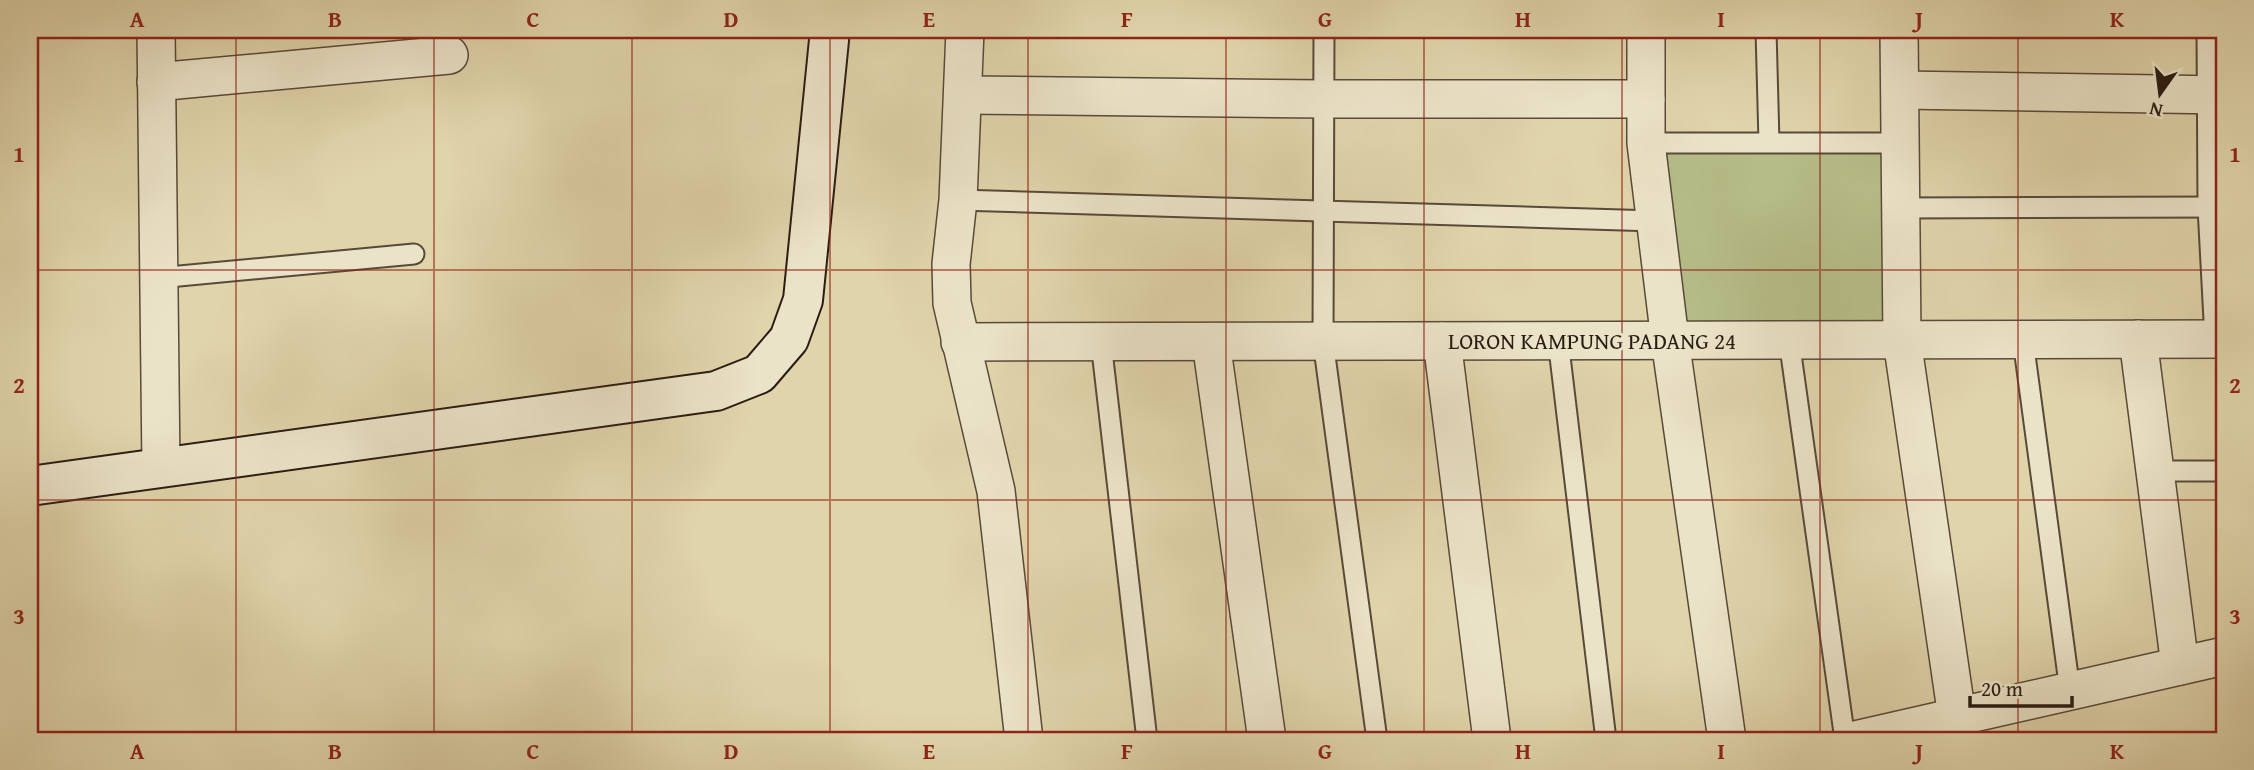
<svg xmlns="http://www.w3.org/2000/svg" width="2254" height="770" font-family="'Gentium Book Plus',serif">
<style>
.green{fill:#b5bc87;stroke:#706c4e;stroke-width:2}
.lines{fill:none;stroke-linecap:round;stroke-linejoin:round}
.lane-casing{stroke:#584a3a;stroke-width:23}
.street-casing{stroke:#584a3a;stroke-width:40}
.secondary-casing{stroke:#2a1c14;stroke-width:42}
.lane{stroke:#ebe3c8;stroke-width:19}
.street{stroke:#ebe3c8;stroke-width:37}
.secondary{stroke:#ebe3c8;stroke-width:38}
.grid{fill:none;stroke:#8f2418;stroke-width:2;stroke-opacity:0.55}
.labels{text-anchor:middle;stroke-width:6;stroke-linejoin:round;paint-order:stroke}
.street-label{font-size:23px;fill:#2a1c14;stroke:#ebe3c8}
.neatline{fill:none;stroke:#8f2418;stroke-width:2.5}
.grid-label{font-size:23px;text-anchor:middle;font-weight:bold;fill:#8f2418}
</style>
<rect width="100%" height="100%" fill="#e0d4ab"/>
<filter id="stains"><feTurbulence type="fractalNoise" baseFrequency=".00286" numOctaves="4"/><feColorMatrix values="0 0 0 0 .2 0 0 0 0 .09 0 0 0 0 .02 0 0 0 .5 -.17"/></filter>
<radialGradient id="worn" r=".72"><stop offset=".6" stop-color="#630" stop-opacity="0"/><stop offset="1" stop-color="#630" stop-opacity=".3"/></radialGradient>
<path class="green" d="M1646,143H1900L1902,340H1670Z"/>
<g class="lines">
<g class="lane-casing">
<g id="lane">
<path d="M1324,30L1323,341L1377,740"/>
<path d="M1766,30L1769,142"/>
<path d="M2207,30L2208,207L2215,339"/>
<path d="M1646,143H1900"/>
<path d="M958,200L1655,221"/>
<path d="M1901,208L2224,207"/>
<path d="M158,278L414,254"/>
<path d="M1558,340L1606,740"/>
<path d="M1789,340L1845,740"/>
<path d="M2023,340L2070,691"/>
<path d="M1101,342L1147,740"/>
<path d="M2155,471H2224"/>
</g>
</g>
<g class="street-casing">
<g id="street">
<path d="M156,30L161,468"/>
<path d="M965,30L958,200L951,264L952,303L996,491L1024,740"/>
<path d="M1646,30V143L1670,340L1727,740"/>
<path d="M1899,30L1902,340L1957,717"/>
<path d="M156,82L449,55"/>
<path d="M1900,90L2224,95"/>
<path d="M963,95L1324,99H1646"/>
<path d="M2138,339L2180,666"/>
<path d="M1442,341L1492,740"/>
<path d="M960,342L2224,339"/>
<path d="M1211,342L1267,740"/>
<path d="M1855,740L2224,656"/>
</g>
</g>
<g class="secondary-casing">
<path id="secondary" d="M30,486L716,391L759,374L789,339L803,300L830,30"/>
</g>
<use href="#lane" class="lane"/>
<use href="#street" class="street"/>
<use href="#secondary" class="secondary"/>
</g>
<path class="grid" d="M236,30V740M434,30V740M632,30V740M830,30V740M1028,30V740M1226,30V740M1424,30V740M1622,30V740M1820,30V740M2018,30V740M30,270H2224M30,500H2224"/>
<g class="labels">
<g class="street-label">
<text x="1592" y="349">LORON KAMPUNG PADANG 24</text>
</g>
</g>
<rect width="2254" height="770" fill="none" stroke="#e0d4ab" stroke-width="77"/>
<g transform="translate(2160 94) rotate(194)" stroke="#ebe3c8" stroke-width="5" paint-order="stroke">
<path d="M0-5L12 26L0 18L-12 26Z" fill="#2a1c14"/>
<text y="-10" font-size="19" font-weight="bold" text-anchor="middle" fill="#2a1c14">N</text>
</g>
<path d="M1970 696v10h102v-10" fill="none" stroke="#2a1c14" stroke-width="3.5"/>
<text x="1981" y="696" font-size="21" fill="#2a1c14" stroke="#ebe3c8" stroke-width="5" paint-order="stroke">20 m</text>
<rect x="38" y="38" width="2178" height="694" class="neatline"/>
<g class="grid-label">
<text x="137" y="27">A</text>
<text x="335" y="27">B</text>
<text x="533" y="27">C</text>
<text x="731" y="27">D</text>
<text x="929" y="27">E</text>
<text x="1127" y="27">F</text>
<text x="1325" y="27">G</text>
<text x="1523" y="27">H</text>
<text x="1721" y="27">I</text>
<text x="1919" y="27">J</text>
<text x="2117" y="27">K</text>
<text x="19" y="162">1</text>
<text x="2235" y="162">1</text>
<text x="19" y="393">2</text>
<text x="2235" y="393">2</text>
<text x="19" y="624">3</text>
<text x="2235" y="624">3</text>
<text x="137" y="759">A</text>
<text x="335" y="759">B</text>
<text x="533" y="759">C</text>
<text x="731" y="759">D</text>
<text x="929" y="759">E</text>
<text x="1127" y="759">F</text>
<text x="1325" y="759">G</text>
<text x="1523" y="759">H</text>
<text x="1721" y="759">I</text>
<text x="1919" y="759">J</text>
<text x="2117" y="759">K</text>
</g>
<rect width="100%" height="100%" filter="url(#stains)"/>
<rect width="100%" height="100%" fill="url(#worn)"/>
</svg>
